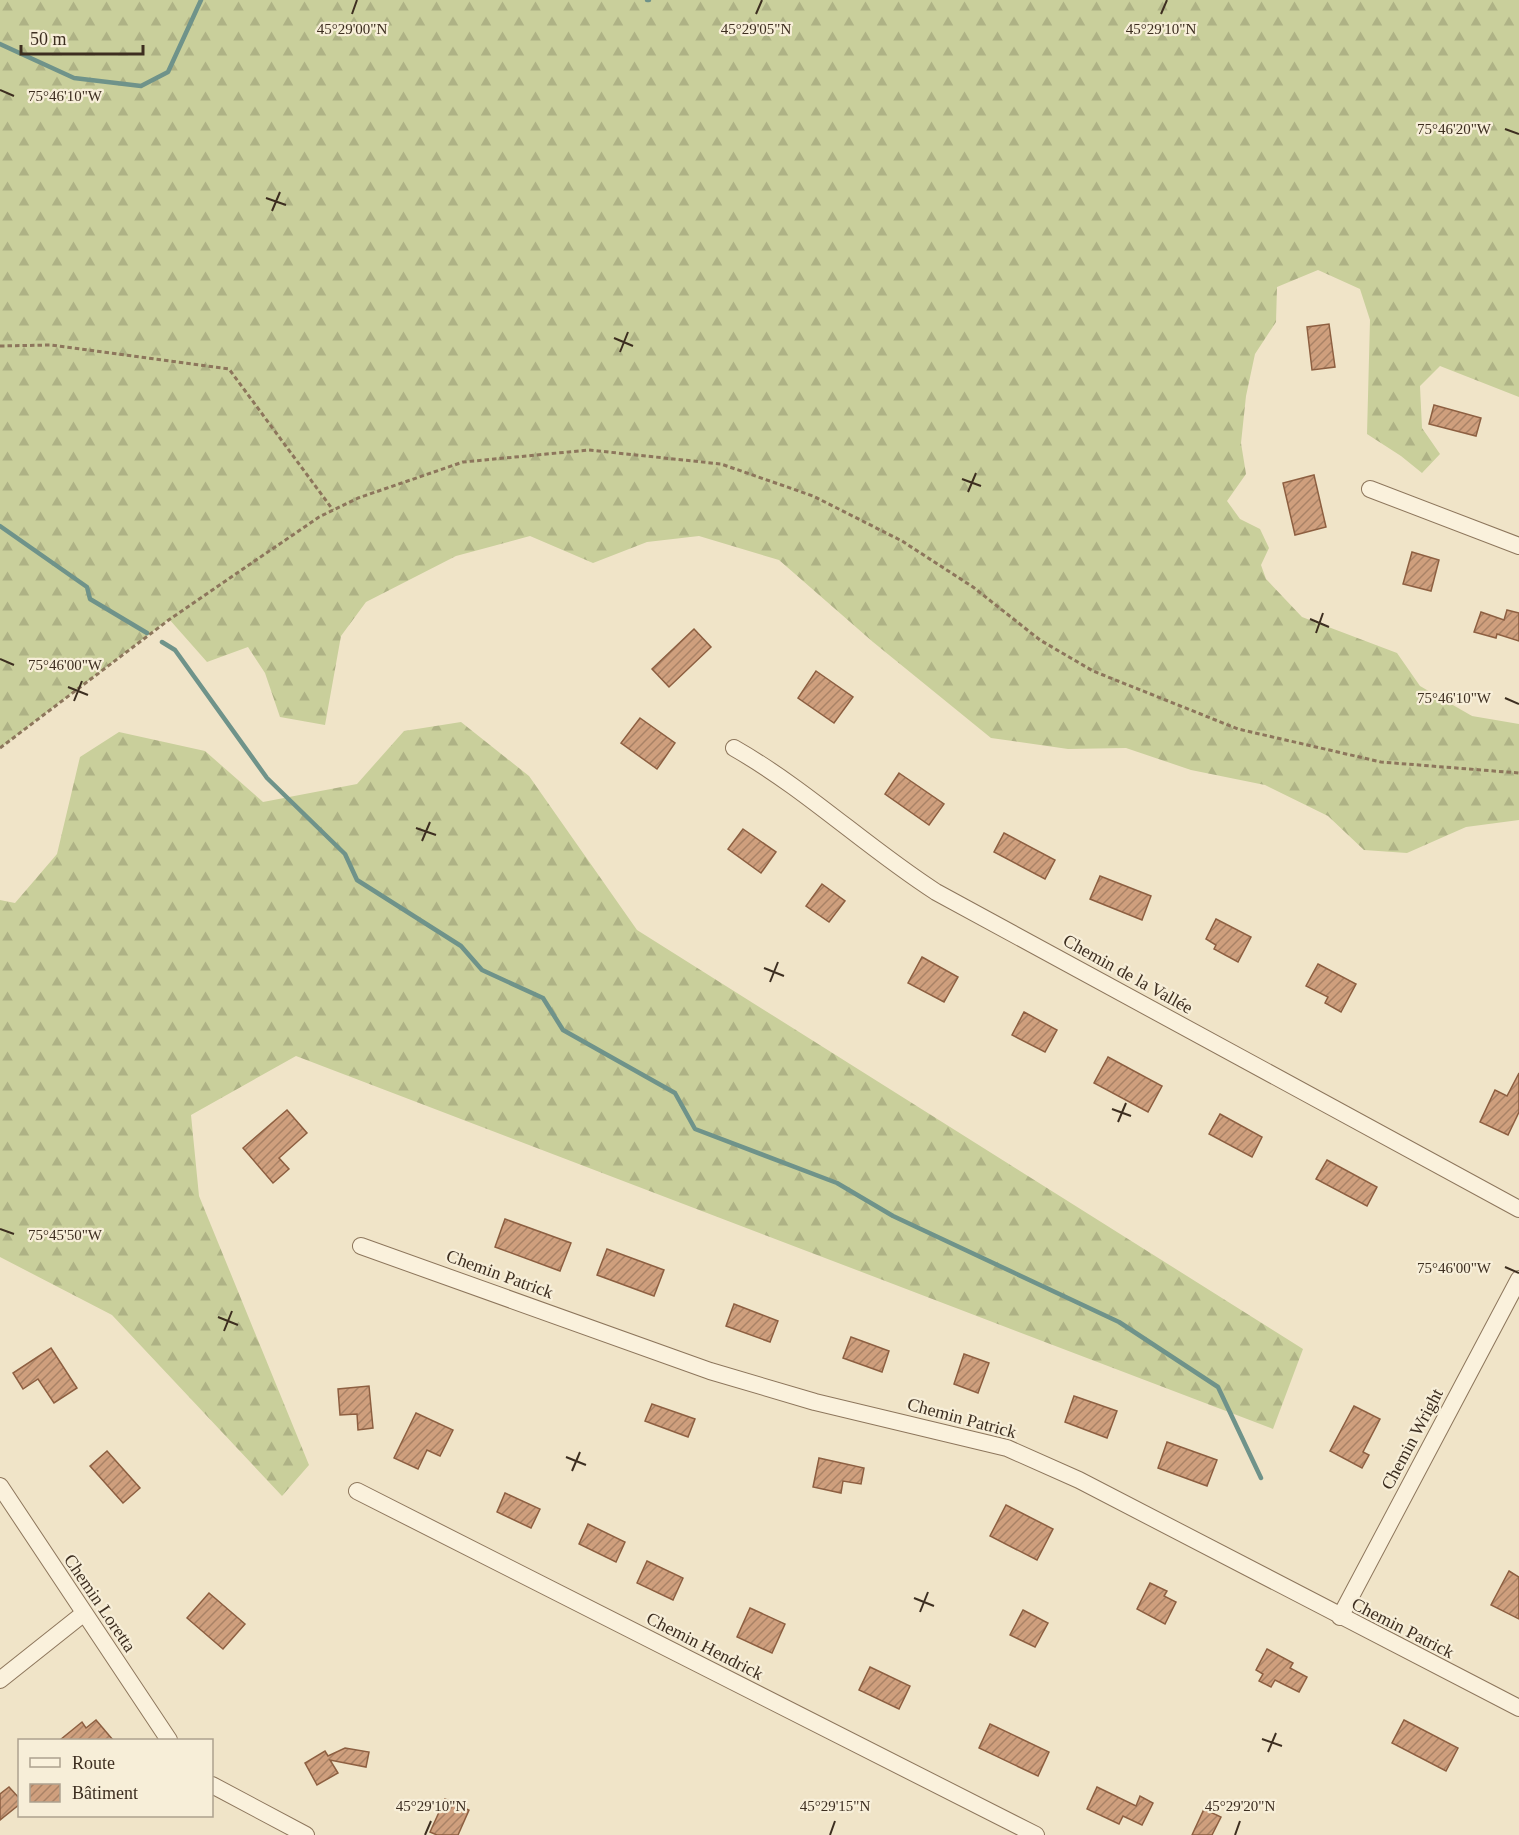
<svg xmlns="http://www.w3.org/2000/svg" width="1519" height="1835" font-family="Georgia,serif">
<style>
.forest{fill:url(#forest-firs)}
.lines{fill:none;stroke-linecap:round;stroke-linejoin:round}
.stream{stroke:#6f938a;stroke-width:4.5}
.building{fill:url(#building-hatch);stroke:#8d5f41;stroke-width:1.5}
.minor-casing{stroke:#8d765c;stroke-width:18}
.path{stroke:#8d765c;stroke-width:3;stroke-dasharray:4.5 3;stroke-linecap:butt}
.minor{stroke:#faf1dc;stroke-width:16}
.ticks{fill:none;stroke:#3d2e20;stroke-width:2}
.labels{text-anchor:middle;stroke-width:4.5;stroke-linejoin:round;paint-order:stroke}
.street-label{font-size:18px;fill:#3d2e20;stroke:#f7eed8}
.ticks-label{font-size:15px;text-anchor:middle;fill:#3d2e20;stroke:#f7eed8;stroke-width:4.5;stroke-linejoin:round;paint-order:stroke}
</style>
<defs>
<pattern id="forest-firs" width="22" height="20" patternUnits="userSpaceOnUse" patternTransform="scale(1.5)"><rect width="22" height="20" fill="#c9cf9b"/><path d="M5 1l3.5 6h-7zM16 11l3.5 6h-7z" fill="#aeb285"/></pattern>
<pattern id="building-hatch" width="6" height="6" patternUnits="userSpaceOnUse" patternTransform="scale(1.5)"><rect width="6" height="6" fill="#cf9f7d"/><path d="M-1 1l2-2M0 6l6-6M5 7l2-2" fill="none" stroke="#a98266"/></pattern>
</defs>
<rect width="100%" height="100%" fill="#f0e4c8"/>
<g class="forest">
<path d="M0,0H1519V397L1440,366L1420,386L1422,428L1440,454L1422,473L1401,456L1367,434L1370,320L1360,289L1318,270L1277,287L1276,322L1255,354L1246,396L1241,443L1246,474L1227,501L1240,519L1260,529L1269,548L1261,565L1266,579L1302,617L1397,653L1420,686L1472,716L1519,724V820L1466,827L1407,853L1364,850L1328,816L1265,785L1191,770L1126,748L1068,749L991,738L873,642L779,560L699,536L647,542L593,563L530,536L456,556L366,602L341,636L325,725L280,717L265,673L248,647L207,662L169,619L0,748Z"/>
<path d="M461,722L529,776L637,930L1303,1349L1273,1429L296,1056L191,1115L199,1196L309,1465L282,1496L112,1315L0,1257V900L15,903L57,854L80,757L119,732L205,751L263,802L357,784L404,731Z"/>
</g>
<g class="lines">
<g class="stream">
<path d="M647,0H649"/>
<path d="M0,44L74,78L141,86L168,72L201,0"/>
<path d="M0,526L87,587L90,599L147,633"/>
<path d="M162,642L175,650L267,778L345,854L357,880L461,946L482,970L543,998L563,1030L675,1093L695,1129L837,1183L893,1216L1119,1322L1218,1387L1261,1478"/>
</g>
</g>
<g class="building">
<path d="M1329,324L1335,367L1312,370L1307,327Z"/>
<path d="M1434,405L1481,418L1476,436L1429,424Z"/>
<path d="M1314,475L1326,527L1295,535L1283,483Z"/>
<path d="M1412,552L1439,560L1431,591L1403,584Z"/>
<path d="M1507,610L1519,613V641L1497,634L1496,638L1474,632L1481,612L1504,620Z"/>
<path d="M694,629L711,647L669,687L652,669Z"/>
<path d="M816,671L853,697L834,723L798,698Z"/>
<path d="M640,718L675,743L657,769L621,743Z"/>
<path d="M899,773L944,804L929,825L885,794Z"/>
<path d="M743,829L776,852L761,873L728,849Z"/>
<path d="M1004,833L1055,860L1045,879L994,852Z"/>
<path d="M1100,876L1151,896L1142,920L1090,899Z"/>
<path d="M822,884L845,901L829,922L806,906Z"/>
<path d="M1216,919L1251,937L1238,962L1214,949L1216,945L1206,939Z"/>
<path d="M922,957L958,977L944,1002L908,983Z"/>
<path d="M1318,964L1356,984L1341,1012L1325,1003L1328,997L1306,986Z"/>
<path d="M1024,1012L1057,1030L1045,1052L1012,1035Z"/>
<path d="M1108,1057L1162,1086L1148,1112L1094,1083Z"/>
<path d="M1519,1073V1112L1508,1135L1480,1122L1495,1090L1507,1096Z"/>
<path d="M287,1110L307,1133L279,1158L289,1169L273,1183L243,1148Z"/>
<path d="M1220,1114L1262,1137L1252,1157L1209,1134Z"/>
<path d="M1327,1160L1377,1187L1367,1206L1316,1179Z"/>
<path d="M505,1219L571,1243L560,1271L495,1247Z"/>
<path d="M607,1249L664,1270L654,1296L597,1275Z"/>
<path d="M734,1304L778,1321L770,1342L726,1326Z"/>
<path d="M851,1337L889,1351L882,1372L843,1358Z"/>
<path d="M51,1348L77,1388L54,1403L38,1379L23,1389L13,1373Z"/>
<path d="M964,1354L989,1363L978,1393L954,1384Z"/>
<path d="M369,1386L373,1428L358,1430L357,1414L340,1415L338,1389Z"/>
<path d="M1074,1396L1117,1411L1107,1438L1065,1422Z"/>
<path d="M652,1404L695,1419L688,1437L645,1421Z"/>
<path d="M1354,1406L1380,1419L1363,1452L1369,1455L1362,1468L1330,1451Z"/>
<path d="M416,1413L453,1430L440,1456L427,1450L418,1469L394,1458Z"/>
<path d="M1167,1442L1217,1460L1207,1486L1158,1468Z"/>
<path d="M107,1451L140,1488L123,1503L90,1466Z"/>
<path d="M819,1458L864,1468L861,1484L843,1481L841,1493L813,1487Z"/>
<path d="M505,1493L540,1509L531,1528L497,1512Z"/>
<path d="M1006,1505L1053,1529L1037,1560L990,1536Z"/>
<path d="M588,1524L625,1542L616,1562L579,1544Z"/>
<path d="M647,1561L683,1578L673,1600L637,1583Z"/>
<path d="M1509,1571L1519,1577V1619L1491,1605Z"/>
<path d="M1150,1583L1167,1591L1164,1596L1176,1602L1165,1624L1137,1609Z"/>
<path d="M209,1593L245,1624L223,1649L187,1618Z"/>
<path d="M750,1608L785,1624L772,1653L737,1637Z"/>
<path d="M1023,1610L1048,1623L1035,1647L1010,1635Z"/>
<path d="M1267,1649L1293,1663L1290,1668L1307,1677L1299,1692L1275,1680L1271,1687L1259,1681L1263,1674L1256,1670Z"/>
<path d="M870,1667L910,1686L899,1709L859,1690Z"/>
<path d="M96,1720L113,1740H60L82,1722L86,1728Z"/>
<path d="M1404,1720L1458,1748L1446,1771L1392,1743Z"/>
<path d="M990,1724L1049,1752L1038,1776L979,1748Z"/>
<path d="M345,1748L369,1752L366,1767L330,1760L338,1773L317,1785L305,1763L325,1751L328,1756Z"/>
<path d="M9,1787L20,1799V1804L0,1820V1794Z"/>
<path d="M1097,1787L1136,1806L1140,1796L1153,1803L1142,1825L1123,1816L1119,1824L1087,1809Z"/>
<path d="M445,1799L469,1810L458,1835H437L430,1832Z"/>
<path d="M1204,1809L1221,1817L1212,1835H1192Z"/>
</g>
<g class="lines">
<g class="minor-casing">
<g id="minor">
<path d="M1370,489L1519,546"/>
<path d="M734,748C806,789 866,847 936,892L1519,1209"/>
<path d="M361,1246L710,1371L815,1402L1007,1448L1079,1480L1519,1708"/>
<path d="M0,1486L169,1740"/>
<path d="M357,1491L1036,1835"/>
<path d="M1340,1617L1519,1279"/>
<path d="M0,1680L83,1614"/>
<path d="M212,1785L306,1835"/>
</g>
</g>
<g class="path">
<path d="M0,346L51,345L229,369L333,510"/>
<path d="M0,748L170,619L319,517L358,498L463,462L589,450L721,464L813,496L902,541L973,587L1040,640L1093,671L1238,729L1381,762L1519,773"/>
</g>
<use href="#minor" class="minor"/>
</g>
<path class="ticks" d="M352,14L357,0M756,14L762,0M1161,14L1167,0M0,90L14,96M1505,129L1519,134M266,198L286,205M272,211L280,192M614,338L633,346M620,352L628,332M962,479L981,486M968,492L976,473M1310,619L1329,627M1316,633L1323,613M0,659L14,665M68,687L88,695M1505,698L1519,704M74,701L82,681M416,828L436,835M422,841L430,822M764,968L784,976M770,982L778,962M1112,1109L1131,1116M1118,1122L1126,1103M0,1229L14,1234M1505,1267L1519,1273M218,1317L238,1325M224,1331L232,1311M566,1457L586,1465M572,1471L580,1452M914,1598L934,1606M920,1612L928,1592M1262,1739L1282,1746M1268,1752L1276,1733M425,1835L431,1821M830,1835L835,1821M1235,1835L1240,1821"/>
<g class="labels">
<g class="street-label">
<text transform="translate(1128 974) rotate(29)" y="6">Chemin de la Vallée</text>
<text transform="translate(500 1274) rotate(20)" y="6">Chemin Patrick</text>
<text transform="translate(962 1418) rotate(15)" y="6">Chemin Patrick</text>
<text transform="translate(1412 1439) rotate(-62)" y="6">Chemin Wright</text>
<text transform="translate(100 1603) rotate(56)" y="6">Chemin Loretta</text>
<text transform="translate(1403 1628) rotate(27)" y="6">Chemin Patrick</text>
<text transform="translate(705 1646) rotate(27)" y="6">Chemin Hendrick</text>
</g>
</g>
<g class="ticks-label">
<text x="352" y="34">45°29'00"N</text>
<text x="756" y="34">45°29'05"N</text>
<text x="1161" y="34">45°29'10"N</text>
<text x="65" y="101">75°46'10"W</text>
<text x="1454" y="134">75°46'20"W</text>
<text x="65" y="670">75°46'00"W</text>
<text x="1454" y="703">75°46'10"W</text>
<text x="65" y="1240">75°45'50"W</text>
<text x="1454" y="1273">75°46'00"W</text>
<text x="431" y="1811">45°29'10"N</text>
<text x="835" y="1811">45°29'15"N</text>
<text x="1240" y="1811">45°29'20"N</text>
</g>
<rect x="18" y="1739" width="195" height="78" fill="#f7eed8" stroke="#ada18e" stroke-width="1.5"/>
<rect x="30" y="1758" width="30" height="9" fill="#faf1dc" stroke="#ada18e" stroke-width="1.5"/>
<text x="72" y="1769" font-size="18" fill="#3d2e20">Route</text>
<rect x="30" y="1784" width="30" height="18" fill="url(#building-hatch)" stroke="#ada18e" stroke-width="1.5"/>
<text x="72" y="1799" font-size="18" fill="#3d2e20">Bâtiment</text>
<path d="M21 45v9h122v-9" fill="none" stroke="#3d2e20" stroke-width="3"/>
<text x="30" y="45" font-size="18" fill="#3d2e20" stroke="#f7eed8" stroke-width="4.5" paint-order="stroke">50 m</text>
</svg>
